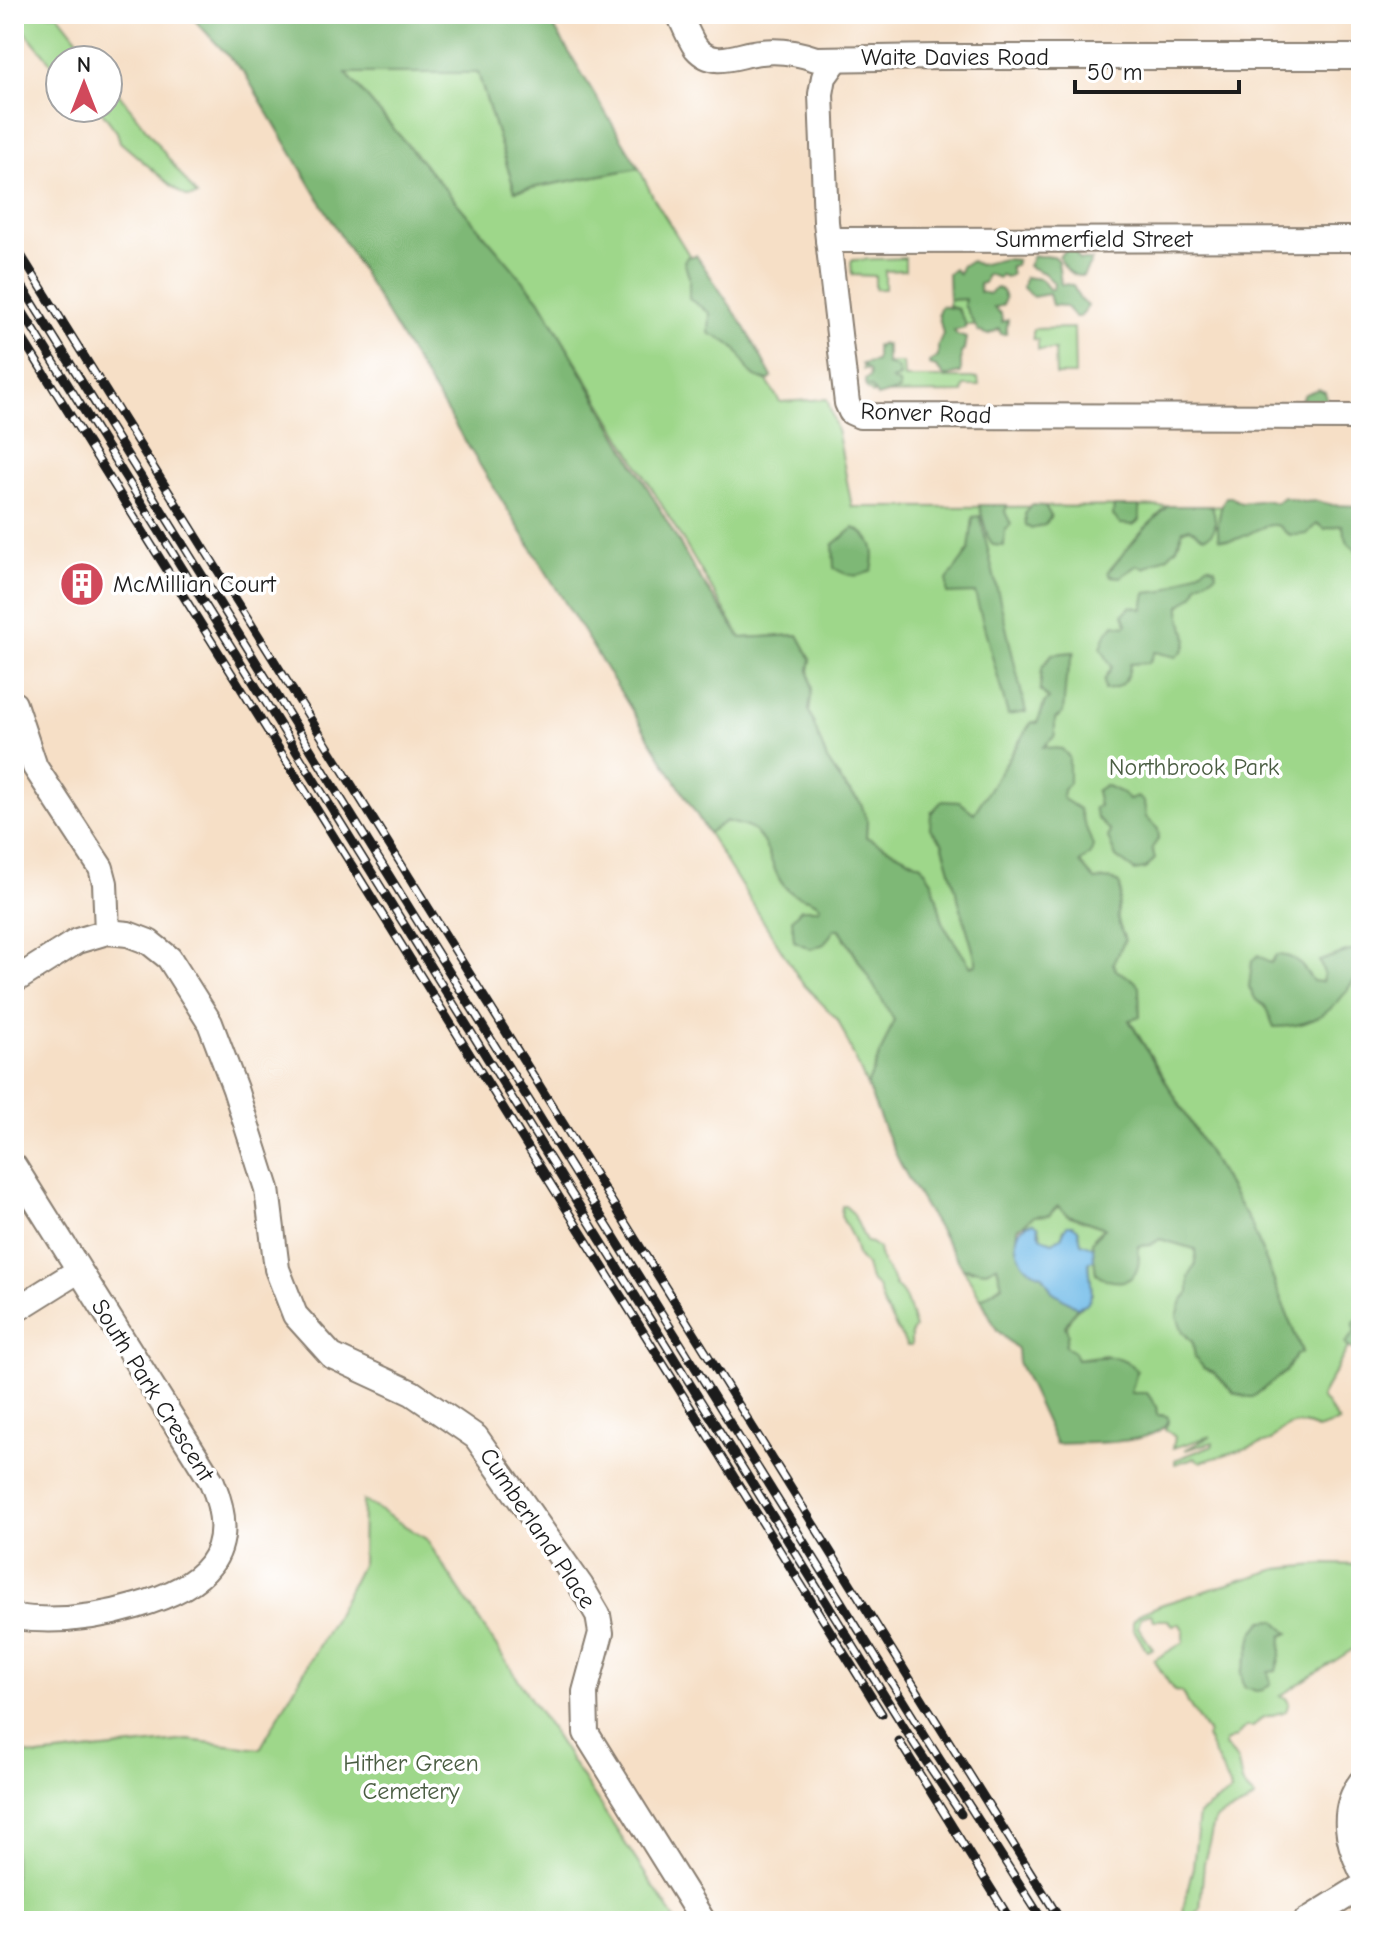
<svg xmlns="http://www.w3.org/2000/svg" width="1375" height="1935" font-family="'Comic Neue',sans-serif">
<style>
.green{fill:#9ed78a;stroke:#5d7a53;stroke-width:2}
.forest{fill:#7eb876;stroke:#4d6a49;stroke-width:2}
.water{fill:#6ebae8;stroke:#456b82;stroke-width:2}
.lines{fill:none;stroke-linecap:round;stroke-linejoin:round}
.street-casing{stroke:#897e71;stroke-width:28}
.street{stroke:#fff;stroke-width:24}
.rail-casing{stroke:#1c1c1c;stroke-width:9}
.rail{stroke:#fff;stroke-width:6;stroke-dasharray:18;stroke-linecap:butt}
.labels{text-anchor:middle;stroke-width:7;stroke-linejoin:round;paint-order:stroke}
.street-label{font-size:24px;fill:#1c1c1c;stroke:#fff}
.poi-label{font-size:24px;fill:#1c1c1c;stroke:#fff;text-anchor:start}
.park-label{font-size:24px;fill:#4a5d42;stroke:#fff}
</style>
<rect width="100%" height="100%" fill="#fff"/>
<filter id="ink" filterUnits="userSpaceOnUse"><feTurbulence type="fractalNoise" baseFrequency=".0125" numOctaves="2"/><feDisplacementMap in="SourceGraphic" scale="16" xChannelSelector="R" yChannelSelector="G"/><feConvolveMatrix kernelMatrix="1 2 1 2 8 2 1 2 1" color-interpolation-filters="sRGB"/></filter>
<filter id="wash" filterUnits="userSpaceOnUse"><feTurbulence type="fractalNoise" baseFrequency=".006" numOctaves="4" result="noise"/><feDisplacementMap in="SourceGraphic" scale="32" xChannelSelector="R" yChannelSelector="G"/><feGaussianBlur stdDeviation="1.8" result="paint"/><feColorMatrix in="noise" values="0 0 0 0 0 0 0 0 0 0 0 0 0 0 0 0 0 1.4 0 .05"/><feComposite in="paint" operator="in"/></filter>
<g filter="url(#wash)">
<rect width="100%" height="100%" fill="#f6dfc6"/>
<g class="green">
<path d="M14,14H58L94,60H60V74L14,18Z"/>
<path d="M345,72L478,73L515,191L639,168L653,197L780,402L827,399L838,434L852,507L1361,506V1324L1321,1397L1339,1422L1317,1429C1298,1419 1284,1425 1271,1441L1201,1462L1194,1458L1175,1464V1460L1213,1445V1442L1185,1450L1211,1436L1173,1448L1175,1437L1165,1429L1169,1420L1163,1415H1157L1156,1406L1147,1393H1131L1137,1371L1106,1355L1076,1359L1064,1346C1065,1329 1068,1310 1086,1304L1092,1294L1089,1261L1094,1259L1096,1273L1138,1246L1150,1245L1160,1239L1195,1249L1196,1264L1189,1277V1293L1181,1303L1183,1332L1193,1343L1204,1368L1214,1372L1234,1393L1254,1396L1286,1371L1296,1354L1302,1352L1252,1226L1117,999L1023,803L1030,724L974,814L930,828L942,842L977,964L971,967L944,926L932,881L921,865L866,837L867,821L861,803L846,788L827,760L809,711L812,689L809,670L811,659L798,635L741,638L539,299Z"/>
<path d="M108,79L197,196L188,197L179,192L120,142L117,132L99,108H108Z"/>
<path d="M905,258V270L885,271V289H875V276L852,275L851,262L853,260Z"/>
<path d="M965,299L964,305L976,325H966L958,309L949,306V300Z"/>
<path d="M1074,328L1075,375H1056L1055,350H1038V340L1033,339V329Z"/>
<path d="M876,345H887V363H903L904,378H978L979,386H964L963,393L873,394L866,388L865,382L871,381L869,370H863V366L876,365Z"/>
<path d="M726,821C734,823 744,825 751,829C773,842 770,880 792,893C801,899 813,897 820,906L818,909L823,944L835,929H839L895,1020L867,1086L838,1020L802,983L708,833Z"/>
<path d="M842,1206H845L853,1213L866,1242L871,1243L878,1248C878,1262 892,1272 895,1286C909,1295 909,1313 915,1328L911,1334V1346H907L884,1307L878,1287L870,1280L866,1266L857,1255L853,1239L841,1216Z"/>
<path d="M1058,1206L1068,1215L1105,1228L1094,1237L1093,1247L1081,1243L1078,1229H1064L1062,1236L1053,1242L1043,1239L1038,1226L1024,1224L1034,1216Z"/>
<path d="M996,1264L1002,1284L981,1299L963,1268L971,1271Z"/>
<path d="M363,1500L426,1539L676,1921H14V1751L38,1756L188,1740L260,1749L336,1615L362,1563Z"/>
<path d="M1326,1564L1361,1565V1644L1280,1696L1286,1698L1289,1703L1286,1711L1262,1718L1253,1727H1246L1235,1738L1225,1742V1746C1241,1763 1237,1761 1242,1782C1243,1789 1251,1793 1255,1798L1244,1806L1215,1819L1204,1863L1200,1909L1196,1911L1200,1921H1187L1183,1909L1193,1867L1199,1814L1231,1792L1230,1786L1206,1737L1208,1734L1181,1692L1174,1691L1154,1660L1184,1642V1631L1179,1623L1173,1625L1168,1620H1154L1151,1614L1141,1617L1138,1627L1153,1649L1147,1651L1133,1628V1621L1141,1613L1163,1604L1277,1569Z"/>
</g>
<g class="forest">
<path d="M189,14H546L639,168L515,191L478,73H346L539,299L696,572L741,638L798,635L811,659L809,670L812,689L809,711L827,760L846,788L860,802L867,821L866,837L921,865L932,881L944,926L971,967L977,964L942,842L930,828L931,813L942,801L960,802L974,813L1032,722L1037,723L1045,702L1049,699L1040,690L1042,668L1052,654L1074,652L1066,678L1063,713L1055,719V736L1043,747L1062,749L1069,757V783L1063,790L1062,798L1079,809L1093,846L1091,853L1080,863L1095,880C1137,874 1114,902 1118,920C1119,927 1123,933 1125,940L1113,963L1116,970L1135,981L1139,987L1140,1017L1129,1020L1252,1226L1302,1352L1296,1355L1286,1371L1253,1397H1246L1234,1393L1214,1372L1204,1368L1195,1358L1193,1343L1183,1332L1177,1316L1181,1303L1189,1293V1277L1196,1264L1195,1249L1160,1239L1150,1245L1138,1246C1138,1252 1140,1260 1138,1266C1133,1287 1109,1284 1096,1273L1092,1241L1105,1228L1068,1215L1058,1206L1049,1215L1034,1216L1018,1228C1015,1251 1021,1267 1043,1275L1052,1291L1077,1307L1065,1326L1068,1333L1065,1346L1074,1352L1077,1359C1099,1358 1122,1350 1137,1371L1131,1393H1147L1156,1406L1157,1415L1167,1416L1169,1420C1156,1447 1084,1442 1056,1444L1018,1362L1017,1349L997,1330L981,1299L1002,1285L997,1265L986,1271L963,1268C941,1233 918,1198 899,1161C887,1137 877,1111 867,1086L894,1020L840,929H835L824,944L811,949L794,941L792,919L801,909H818L820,906C812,897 801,899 792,893C770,879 773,843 751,829C744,825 734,824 726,821L708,833L403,341L245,74Z"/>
<path d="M1069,247L1074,248L1079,260H1092L1083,276C1070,277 1064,267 1059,256Z"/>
<path d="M696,255L746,329L772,377L770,380C745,381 748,360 733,347C726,340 717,338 709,333L710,313L689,299V277L684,261L687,257Z"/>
<path d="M1033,256H1053L1058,261L1061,284L1073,285L1080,300L1088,306L1080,317H1075L1065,306L1052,305L1049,294L1033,297L1023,288L1025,277L1041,279L1049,289H1053L1054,283L1044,273L1028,266Z"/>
<path d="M1004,259L1017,260L1015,265L1010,266L1012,274L1007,277L1000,275L999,278L987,274L984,283L979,284L980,292L989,294L997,288L1001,289L1005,297L1003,305L994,308L1001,314L1002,322L1008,320L1006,334H1001L999,329L988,335L978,331L964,305L965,299L949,300L948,274L954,269L959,274L961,266L971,261L979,265Z"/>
<path d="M941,306L957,309L965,322V328L954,331L957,335L966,338L964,350L961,353V373L945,377L936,367L929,365V362L938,357V345L943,334L938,313Z"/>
<path d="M882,344L886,348V364C894,367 899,366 900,377L892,380L899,384L900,390L877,397L872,388L865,385V380L870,377L869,371L862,364L876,361V349Z"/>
<path d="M1318,389L1325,392L1328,403L1323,405V408L1303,406L1300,401L1305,394Z"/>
<path d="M1226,497H1231L1241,503L1265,500L1276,503L1283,497L1303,502L1317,501L1332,505L1361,506V555L1348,543L1342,525L1325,529L1317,523L1307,534C1301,535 1293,536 1288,534C1281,530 1281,524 1272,525C1252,527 1241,545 1219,539C1216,529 1220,505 1226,497Z"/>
<path d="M979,505H1007L1005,512L1011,524L1005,531L1004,546L993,545L988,537Z"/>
<path d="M1031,505L1045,506L1051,516L1045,525L1031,529L1026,525L1025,514Z"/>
<path d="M1114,506H1139L1140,520L1133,525L1121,524L1113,516Z"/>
<path d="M1168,506H1212C1216,518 1219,535 1203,537L1190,528L1183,530L1177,547L1168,556L1144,568L1137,565L1121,577L1110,576L1108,572L1142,531Z"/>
<path d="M980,516L1026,712L1008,715L975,593L947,594V580L969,550L973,517Z"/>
<path d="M854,528C873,537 877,550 872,570C858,579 847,576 834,568L833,545Z"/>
<path d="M1208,565L1215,568L1216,574L1198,584L1194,595L1180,606C1178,622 1199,642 1176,657L1155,652L1149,663L1130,664C1129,679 1121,689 1105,690L1104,680L1112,667L1101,648L1105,636L1114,624L1125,626L1127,624L1123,614L1131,606L1143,609L1146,593L1164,591Z"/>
<path d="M1105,785L1122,793L1129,800L1138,797L1144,802L1146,817L1158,829L1159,838L1152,848L1155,859L1145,869L1135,871L1116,857L1108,838L1110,831L1097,818L1094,808L1099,806L1096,791Z"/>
<path d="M1349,951H1361V972C1354,978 1351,985 1346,992C1327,1018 1304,1027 1274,1027L1265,1006L1256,1000L1249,987L1252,961L1258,955L1271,963L1276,955C1295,954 1303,966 1313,981L1322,982L1324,973L1319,961Z"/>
<path d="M1361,1316V1354L1348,1347L1345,1343L1354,1334V1322Z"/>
<path d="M1275,1620L1289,1633L1282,1636L1281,1652L1276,1671L1268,1672L1271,1683L1263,1690L1256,1691L1244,1687L1241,1672L1248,1656L1253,1633L1263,1621Z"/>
</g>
<path class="water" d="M1033,1223L1038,1226C1039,1237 1043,1239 1053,1242L1062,1236L1067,1225H1073L1078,1229L1081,1243L1093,1247L1094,1259L1089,1262C1089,1276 1096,1294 1086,1304L1077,1307L1052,1291L1043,1275C1042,1275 1032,1271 1031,1270C1015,1260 1008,1227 1033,1223Z"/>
</g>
<g filter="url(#ink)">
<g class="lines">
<g class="street-casing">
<g id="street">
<path d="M679,14C684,25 689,38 696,48C715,70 740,53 761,52C779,50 799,53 816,59L939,57H1361"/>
<path d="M837,59L824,77L821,94L826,222L847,403L851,412L860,416L1361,417"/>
<path d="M828,240L1361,239"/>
<path d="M14,704L35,767L101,868L105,883L107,932"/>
<path d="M14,981L77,941L107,932L128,934L149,942L169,958L210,1023L235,1089L267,1189L277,1269L295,1315L332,1356L412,1393L476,1437L581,1586L598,1615L601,1633L585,1692L586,1733L703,1921"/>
<path d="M14,1166L212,1482C243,1556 202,1587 136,1606C96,1618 56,1623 14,1617"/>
<path d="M14,1311L78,1271"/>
<path d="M1361,1782C1340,1810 1347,1841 1361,1870"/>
<path d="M1306,1921L1361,1887"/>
</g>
</g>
<use href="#street" class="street"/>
<g class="rail-casing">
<g id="rail">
<path d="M14,244L1061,1921"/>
<path d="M14,273L926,1738L1043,1921"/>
<path d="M14,298L915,1745L961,1814"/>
<path d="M14,325L882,1714"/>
<path d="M899,1741L1011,1921"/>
</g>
</g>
<use href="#rail" class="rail"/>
</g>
</g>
<defs>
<g id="building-disc" transform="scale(2.3)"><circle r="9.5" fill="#d1495b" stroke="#fff"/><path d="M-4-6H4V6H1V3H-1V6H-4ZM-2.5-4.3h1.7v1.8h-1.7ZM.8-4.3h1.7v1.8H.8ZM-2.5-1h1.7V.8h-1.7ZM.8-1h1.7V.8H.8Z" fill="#fff"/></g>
</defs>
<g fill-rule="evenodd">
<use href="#building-disc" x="82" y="584"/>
</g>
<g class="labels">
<g class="street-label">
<text x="955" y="65">Waite Davies Road</text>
<text x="1094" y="247">Summerfield Street</text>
<text transform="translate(926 413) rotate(2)" y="8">Ronver Road</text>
<text transform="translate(153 1390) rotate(58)" y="8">South Park Crescent</text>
<text transform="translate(538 1528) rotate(56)" y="8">Cumberland Place</text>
</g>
<g class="poi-label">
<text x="113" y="592">McMillian Court</text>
</g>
<g class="park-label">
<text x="1194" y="775">Northbrook Park</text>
<text x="411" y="1771">Hither Green<tspan x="411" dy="28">Cemetery</tspan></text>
</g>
</g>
<rect width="1375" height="1935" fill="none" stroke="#fff" stroke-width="48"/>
<g transform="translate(84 84)"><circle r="38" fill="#ffffff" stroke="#a4a4a4" stroke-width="2"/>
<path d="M0-6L14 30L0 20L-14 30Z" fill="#d1495b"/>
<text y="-12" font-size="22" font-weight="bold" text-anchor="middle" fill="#1c1c1c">N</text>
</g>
<path d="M1075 80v12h164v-12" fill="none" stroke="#1c1c1c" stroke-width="4"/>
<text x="1087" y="80" font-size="24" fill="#1c1c1c" stroke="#ffffff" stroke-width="6" paint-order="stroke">50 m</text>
</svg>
